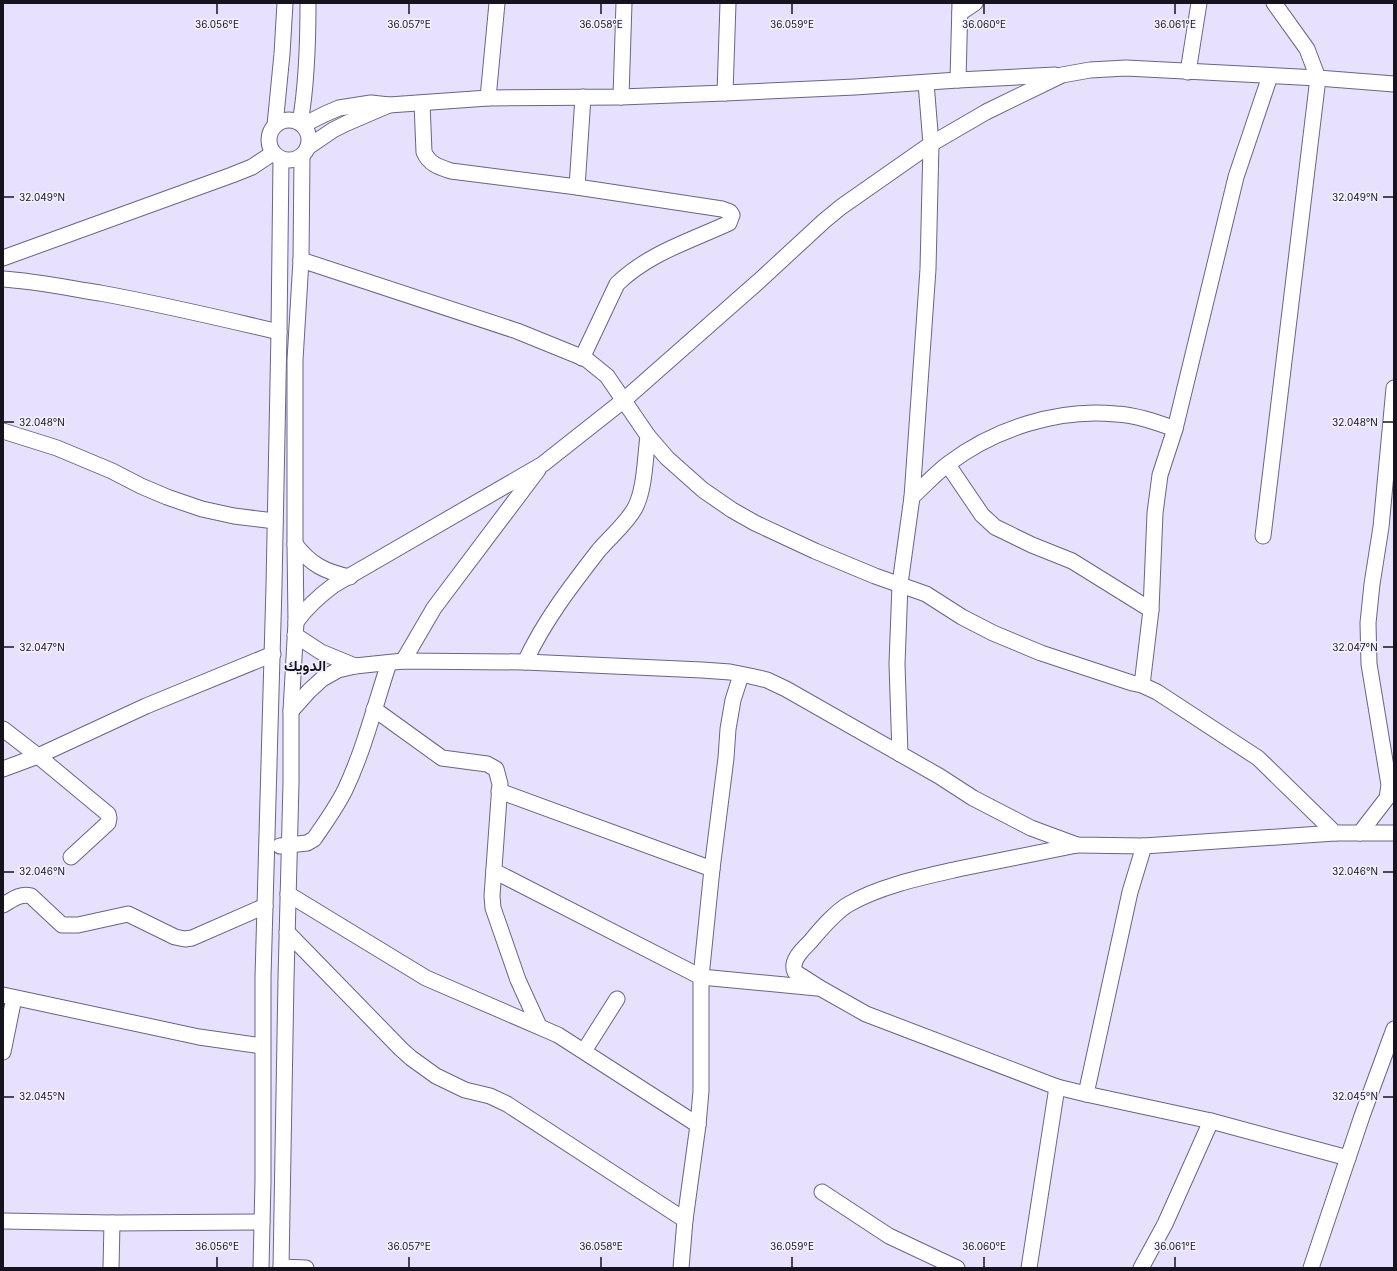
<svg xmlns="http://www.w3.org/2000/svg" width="1397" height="1271" font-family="Inter,Vazirmatn,sans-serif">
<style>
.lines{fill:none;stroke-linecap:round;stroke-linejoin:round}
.minor-casing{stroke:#6b6483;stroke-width:17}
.minor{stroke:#fff;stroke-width:15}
.ticks{fill:none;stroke:#16131f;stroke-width:1.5}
.labels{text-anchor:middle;stroke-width:3;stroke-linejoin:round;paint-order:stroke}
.neighbourhood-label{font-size:15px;font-weight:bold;fill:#16131f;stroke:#f3f1ff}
.ticks-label{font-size:10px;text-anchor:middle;fill:#16131f;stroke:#f3f1ff;stroke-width:3;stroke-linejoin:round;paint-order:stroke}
</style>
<rect width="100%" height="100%" fill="#e7e1fd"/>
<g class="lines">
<g class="minor-casing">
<g id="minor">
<path d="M960,13L975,3"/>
<path d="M1188,72L1199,3"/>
<path d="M1270,76L1236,177L1175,429L1160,475L1155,513L1151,610L1142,685L1157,692L1258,758L1335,833H1394"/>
<path d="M958,80L960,3"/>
<path d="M725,93L728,3"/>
<path d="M621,97L624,3"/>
<path d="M488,98L497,3"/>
<path d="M422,103L424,152C429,164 439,167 451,171L577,187L722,209L730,212L732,215L729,223C690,241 649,253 617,284L582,358"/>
<circle cx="289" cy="140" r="20"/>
<path d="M300,123C307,84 308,43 308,3"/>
<path d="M275,125L282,54L285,3"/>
<path d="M303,125L325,114L339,108L371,103L389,105L488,98L621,97L725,93L855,87L958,80L1055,75"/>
<path d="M308,147L333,130L347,123L389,105"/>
<path d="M577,187L583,97"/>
<path d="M3,258L232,175L252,167L273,153"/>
<path d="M301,260L517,331L586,359L607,376L648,436C645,458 645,489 635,508C626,524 611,536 599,550C571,586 544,621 525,662"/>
<path d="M3,279C35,281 68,288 100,293C160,304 220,318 279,332"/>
<path d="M3,431L57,448L112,471L141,486L167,497L202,509L234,516L275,521"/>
<path d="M648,436L667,458L703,490L732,510L755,523L815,551L875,576L926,594L962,617L993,633L1041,653L1132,683L1142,685"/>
<path d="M948,465L982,515L995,527L1032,545L1072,561L1151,610"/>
<path d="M912,497C924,486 935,474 948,464C994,429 1058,408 1116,414C1136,415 1156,422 1175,429"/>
<path d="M1263,536L1318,78L1307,49L1274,3"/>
<path d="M295,544C310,564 325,572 350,577"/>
<path d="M296,622C307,607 319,596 334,585L543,464L624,400L759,281L824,221L841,207L931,144L986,112L1062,75L1090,70L1126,68L1318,78L1394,84"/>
<path d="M295,635L321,652L355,666"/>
<path d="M403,661L434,608L538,470"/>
<path d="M374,709L442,758L487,764L496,769L500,784L492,896L493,908L518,980L539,1026"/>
<path d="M291,711L309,691L322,679L338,670L355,666L403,661L525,662L702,670L730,672L750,676L767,680L786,689L939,776L973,798L1031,828L1077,845L1144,846"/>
<path d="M3,729L38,756L108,814L109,818L108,823L71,857"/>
<path d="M900,754L897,664L900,584L912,497L928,269L931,144L926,83"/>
<path d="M3,769L38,756L146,706L273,654"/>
<path d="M499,791L712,869"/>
<path d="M1360,833L1387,798L1389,785L1369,664L1368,623L1372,584L1381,527L1394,388"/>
<path d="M1077,845C1037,853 998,861 958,869C923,877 880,886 849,904C835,912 820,930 810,942C802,950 790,961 795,972L820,988L866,1014L1057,1087L1086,1094L1211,1121L1348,1158"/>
<path d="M280,846L307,843L314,839C325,823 336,808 345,790C364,750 375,705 389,663"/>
<path d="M494,871L701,977L817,988"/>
<path d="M288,894L426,978L558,1035L698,1125"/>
<path d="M3,905C12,900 20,893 31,896L62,925H78L128,914L175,937L185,939L192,938L265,906"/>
<path d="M287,932L401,1049L411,1058L436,1076L465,1090L490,1096L507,1104L685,1220"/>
<path d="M3,995L199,1037L262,1046"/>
<path d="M584,1051L617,999"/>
<path d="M3,1052L14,998"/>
<path d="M1086,1094L1130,892L1144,846L1335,833"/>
<path d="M822,1192L889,1236L957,1268"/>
<path d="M3,1221L112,1223L262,1222"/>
<path d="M281,1267L306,1268"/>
<path d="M111,1268L112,1223"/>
<path d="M261,1268L263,1180V977L274,586L279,332L281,159"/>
<path d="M281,1268L286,979L291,783V711L296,622L295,544V360L301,260L302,156"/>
<path d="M681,1268L685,1220L698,1125L701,1091V977L712,869L726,758L728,729L733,700L741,675"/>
<path d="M1029,1268L1057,1087"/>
<path d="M1141,1268L1165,1224L1211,1121"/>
<path d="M1311,1268L1362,1116L1394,1029"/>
</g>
</g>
<use href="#minor" class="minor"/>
</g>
<path class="ticks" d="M217,4V14M409,4V14M601,4V14M792,4V14M984,4V14M1175,4V14M4,197H14M1383,197H1393M4,422H14M1383,422H1393M4,647H14M1383,647H1393M4,872H14M1383,872H1393M4,1097H14M1383,1097H1393M217,1257V1267M409,1257V1267M601,1257V1267M792,1257V1267M984,1257V1267M1175,1257V1267"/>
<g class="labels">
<g class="neighbourhood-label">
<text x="305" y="671">الدويك</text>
</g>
</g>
<g class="ticks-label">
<text x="217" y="28">36.056°E</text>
<text x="409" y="28">36.057°E</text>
<text x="601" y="28">36.058°E</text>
<text x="792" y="28">36.059°E</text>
<text x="984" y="28">36.060°E</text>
<text x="1175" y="28">36.061°E</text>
<text x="42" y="201">32.049°N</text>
<text x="1355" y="201">32.049°N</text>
<text x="42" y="426">32.048°N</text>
<text x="1355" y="426">32.048°N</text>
<text x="42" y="651">32.047°N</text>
<text x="1355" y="651">32.047°N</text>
<text x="42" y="875">32.046°N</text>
<text x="1355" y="875">32.046°N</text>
<text x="42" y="1100">32.045°N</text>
<text x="1355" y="1100">32.045°N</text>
<text x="217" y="1250">36.056°E</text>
<text x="409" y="1250">36.057°E</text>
<text x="601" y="1250">36.058°E</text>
<text x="792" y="1250">36.059°E</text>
<text x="984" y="1250">36.060°E</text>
<text x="1175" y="1250">36.061°E</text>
</g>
<rect width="1397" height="1271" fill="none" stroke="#16131f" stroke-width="8"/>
</svg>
